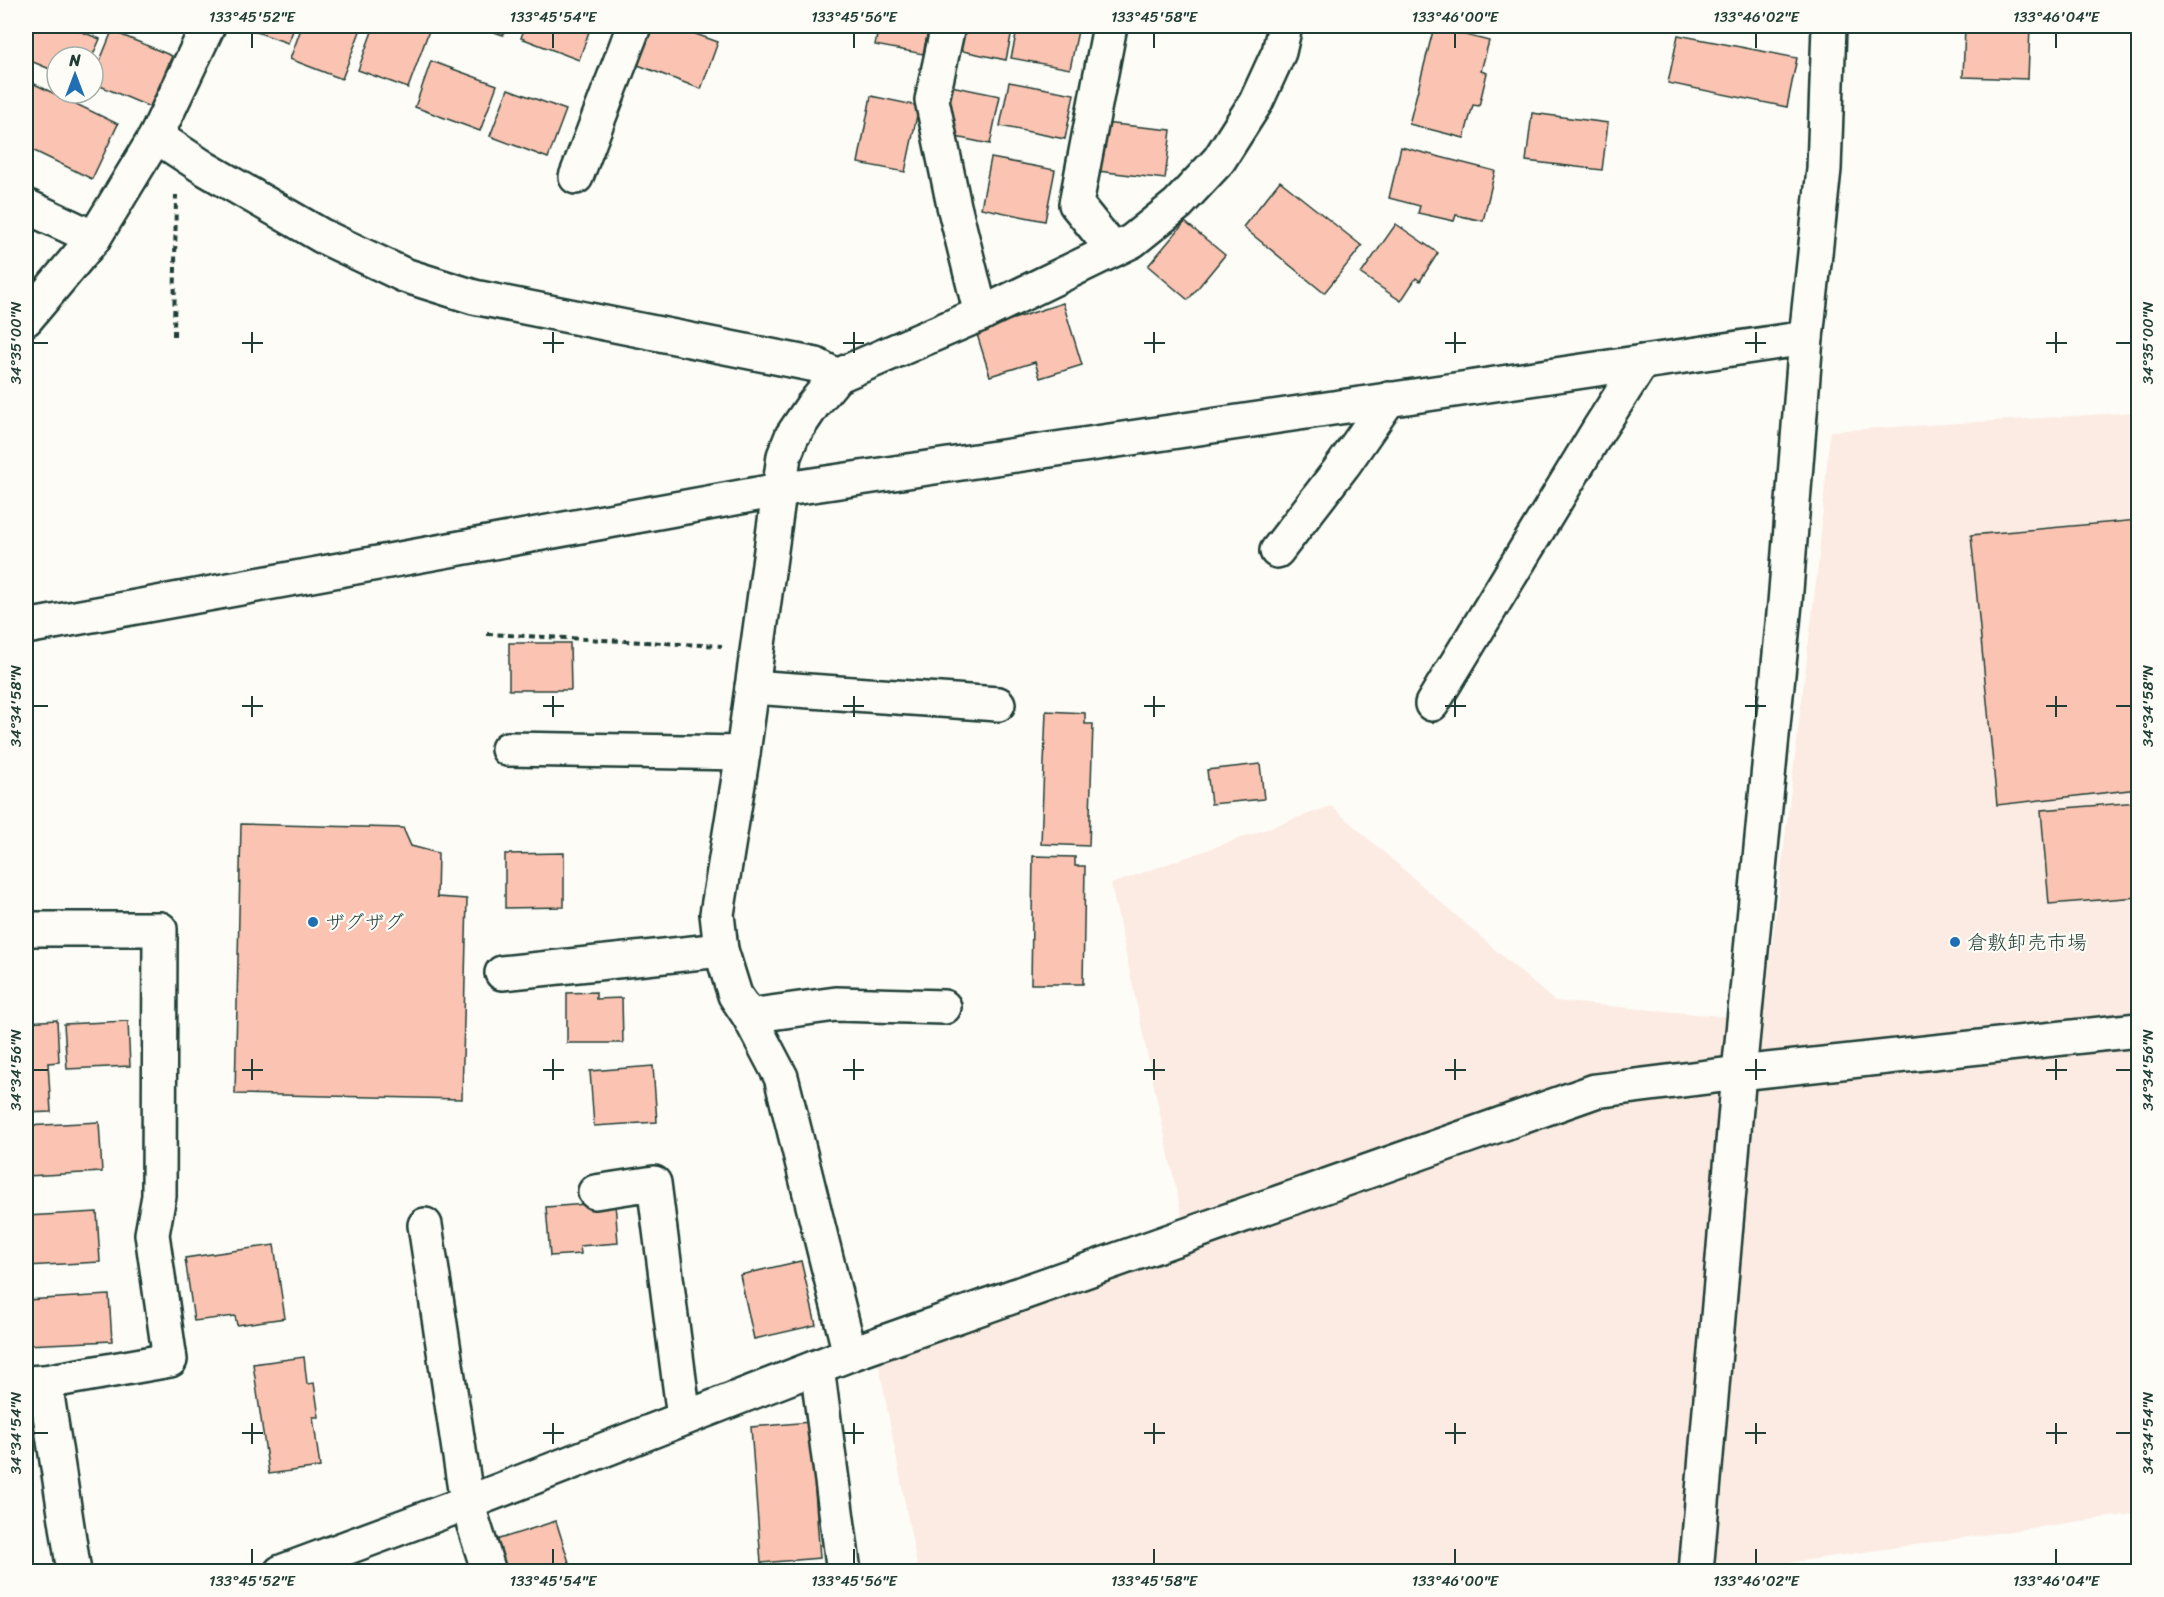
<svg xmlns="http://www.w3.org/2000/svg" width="2164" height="1597" font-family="Sriracha,'Klee One',sans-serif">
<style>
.built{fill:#fcebe2}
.building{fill:#fbc3b1;stroke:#1f3d34;stroke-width:1.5}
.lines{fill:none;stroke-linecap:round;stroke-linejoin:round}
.street-casing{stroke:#1f3d34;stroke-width:38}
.secondary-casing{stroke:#1f3d34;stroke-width:38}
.path{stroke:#1f3d34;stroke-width:4;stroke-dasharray:6 4.5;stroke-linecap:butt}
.street{stroke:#fdfcf7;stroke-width:33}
.secondary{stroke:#fdfcf7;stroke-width:33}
.ticks{fill:none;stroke:#1f3d34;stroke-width:2}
.poi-dot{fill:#1f6fb2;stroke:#fdfcf7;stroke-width:2}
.labels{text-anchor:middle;stroke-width:4.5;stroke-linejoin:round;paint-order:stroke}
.poi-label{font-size:20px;fill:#1f3d34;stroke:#fdfcf7;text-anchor:start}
.neatline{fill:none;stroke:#1f3d34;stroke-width:2}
.ticks-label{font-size:15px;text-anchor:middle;fill:#1f3d34}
</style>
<rect width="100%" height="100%" fill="#fdfcf7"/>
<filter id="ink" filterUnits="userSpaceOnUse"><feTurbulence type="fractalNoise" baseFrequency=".0167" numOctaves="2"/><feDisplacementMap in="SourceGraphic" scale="12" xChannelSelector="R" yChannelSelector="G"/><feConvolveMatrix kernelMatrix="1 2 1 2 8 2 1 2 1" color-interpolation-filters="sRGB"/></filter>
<g filter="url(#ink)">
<path class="built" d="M2138,412V1513L1723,1572L918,1571L877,1355L1188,1245L1111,884L1331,806L1554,1001L1763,1020L1818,566L1830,431Z"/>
<g class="building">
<path d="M34,26H67L100,39L92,57H57V72L26,59V45Z"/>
<path d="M239,26H295L288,43Z"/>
<path d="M302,26H362L342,79L290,59Z"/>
<path d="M374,26H424L430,28L408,88L358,70Z"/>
<path d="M477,26H506L503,35Z"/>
<path d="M525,26H591L579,60L521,38Z"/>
<path d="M653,26H673L718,42L701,89L638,65Z"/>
<path d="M879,26H929L923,54L875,45Z"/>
<path d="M957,26H1013L1006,60L953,49Z"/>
<path d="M1018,26H1079L1070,69L1011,58Z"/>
<path d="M1965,26H2030L2028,79L1963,77Z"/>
<path d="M1434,27L1489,41L1481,71L1487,73L1479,106L1473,105L1464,138L1409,124Z"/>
<path d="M112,31L172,56L150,107L93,83V78Z"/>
<path d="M1678,35L1797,58L1787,107L1668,83Z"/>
<path d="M431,61L497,85L480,131L415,107Z"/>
<path d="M26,80L118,124L92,179L26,147Z"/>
<path d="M1009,82L1074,94L1065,139L1000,126Z"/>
<path d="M951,86L1000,96L990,144L941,134Z"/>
<path d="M508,89L566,110L548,158L490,136Z"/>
<path d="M871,96L919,106L905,172L858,163Z"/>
<path d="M1532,113L1608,123L1602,170L1526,161Z"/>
<path d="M1103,123L1171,130L1165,179L1098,171Z"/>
<path d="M1401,147L1495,171L1483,221L1456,215L1454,221L1418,213L1420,206L1389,198Z"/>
<path d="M991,158L1055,170L1045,221L981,208Z"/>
<path d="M1280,181L1362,246L1324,293L1243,227Z"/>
<path d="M1185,222L1225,255L1188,300L1148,266Z"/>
<path d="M1396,224L1438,253L1420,281L1416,278L1401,301L1361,274Z"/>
<path d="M1063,303L1082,365L1040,378L1035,362L990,376L976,331Z"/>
<path d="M2138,520V789L1997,805L1971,535Z"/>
<path d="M509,643H570L571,690H509Z"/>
<path d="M1046,711L1085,713V724H1093L1089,846L1041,844Z"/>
<path d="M1260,764L1264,799L1211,804L1207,770Z"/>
<path d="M2138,802V897L2049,904L2041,810Z"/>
<path d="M241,824L403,828L411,846L438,853L437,897L467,899L462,1099L235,1094Z"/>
<path d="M564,853V907L505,908V854Z"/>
<path d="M1033,856L1075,857V866H1085L1083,984H1031Z"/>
<path d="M596,992V999L622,998L623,1043H567V993Z"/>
<path d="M57,1020L59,1062L48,1063L51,1112L26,1113V1022Z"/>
<path d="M128,1021L130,1066L67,1069L64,1024Z"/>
<path d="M653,1066L657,1122L594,1126L590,1071Z"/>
<path d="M99,1122L102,1172L26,1176V1126Z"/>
<path d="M615,1202L618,1243L580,1246L581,1254L550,1256L546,1207Z"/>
<path d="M97,1212L100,1262L26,1266V1216Z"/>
<path d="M274,1245L285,1318L237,1325L235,1316L194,1321L185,1258Z"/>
<path d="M801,1261L816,1325L754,1339L740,1275Z"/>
<path d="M109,1295L112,1341L26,1345V1300Z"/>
<path d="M304,1357L307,1384L314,1383L319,1417H313L320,1467L269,1474L253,1364Z"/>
<path d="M810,1422L820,1558L761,1563L751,1427Z"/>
<path d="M556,1521L572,1572H506L496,1540Z"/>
</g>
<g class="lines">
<g class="street-casing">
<g id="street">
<path d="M208,26L156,136L206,169L322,236L404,275L474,297L816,365L837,376"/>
<path d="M948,26L932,100L954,206L981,314"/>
<path d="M1110,26L1076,204L1113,250"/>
<path d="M576,177L634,26"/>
<path d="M26,206L94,238"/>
<path d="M26,319L94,238L156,136"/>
<path d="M1277,551L1344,464L1389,399"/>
<path d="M752,687L998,704"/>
<path d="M1432,704L1599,429L1642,362"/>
<path d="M508,749L743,753"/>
<path d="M26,929H160L159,1196L152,1234L170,1360L45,1382"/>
<path d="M502,973L721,950"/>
<path d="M749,1016L836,1004L944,1007"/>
<path d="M595,1192L654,1183L684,1418"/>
<path d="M425,1225L467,1503L489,1572"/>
<path d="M850,1354L781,1077L749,1016L735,995L721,950L717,914L743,753L784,456L792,436L813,405L837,376L981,314L1132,241L1178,204L1219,160L1256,102L1279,52L1285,26"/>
<path d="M817,1367L844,1572"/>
<path d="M26,1383L45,1382L74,1572"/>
<path d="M281,1572L467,1503L850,1354L1595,1091L1739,1073"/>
<path d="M1696,1572L1739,1073L1785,603L1806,338L1824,169L1829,26"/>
</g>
</g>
<g class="secondary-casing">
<g id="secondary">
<path d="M26,627L779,490L1806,338"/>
<path d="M1739,1073L2138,1030"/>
</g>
</g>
<g class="path">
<path d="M174,336L176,195"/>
<path d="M487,634L722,646"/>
</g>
<use href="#street" class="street"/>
<use href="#secondary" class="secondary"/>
</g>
</g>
<path class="ticks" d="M252,33V48M553,33V48M854,33V48M1154,33V48M1455,33V48M1756,33V48M2056,33V48M252,332V353M553,332V353M854,332V353M1154,332V353M1455,332V353M1756,332V353M2056,332V353M33,343H48M242,343H263M543,343H564M843,343H864M1144,343H1165M1445,343H1466M1745,343H1766M2046,343H2067M2116,343H2131M252,696V717M553,696V717M854,696V717M1154,696V717M1455,696V717M1756,696V717M2056,696V717M33,706H48M242,706H263M543,706H564M843,706H864M1144,706H1165M1445,706H1466M1745,706H1766M2046,706H2067M2116,706H2131M252,1059V1080M553,1059V1080M854,1059V1080M1154,1059V1080M1455,1059V1080M1756,1059V1080M2056,1059V1080M33,1070H48M242,1070H263M543,1070H564M843,1070H864M1144,1070H1165M1445,1070H1466M1745,1070H1766M2046,1070H2067M2116,1070H2131M252,1423V1444M553,1423V1444M854,1423V1444M1154,1423V1444M1455,1423V1444M1756,1423V1444M2056,1423V1444M33,1433H48M242,1433H263M543,1433H564M843,1433H864M1144,1433H1165M1445,1433H1466M1745,1433H1766M2046,1433H2067M2116,1433H2131M252,1549V1564M553,1549V1564M854,1549V1564M1154,1549V1564M1455,1549V1564M1756,1549V1564M2056,1549V1564"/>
<g class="poi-dot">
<circle cx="313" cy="922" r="6"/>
<circle cx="1955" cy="942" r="6"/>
</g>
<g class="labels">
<g class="poi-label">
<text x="325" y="929">ザグザグ</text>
<text x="1967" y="949">倉敷卸売市場</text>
</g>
</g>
<rect width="2164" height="1597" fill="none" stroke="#fdfcf7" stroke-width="66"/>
<g transform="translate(75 75)"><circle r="28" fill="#fdfcf7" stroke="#a4b0a9" stroke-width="1.5"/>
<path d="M0-4.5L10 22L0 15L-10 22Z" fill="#1f6fb2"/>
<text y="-9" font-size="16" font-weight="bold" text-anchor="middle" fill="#1f3d34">N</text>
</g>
<rect x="33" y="33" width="2098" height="1531" class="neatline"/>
<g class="ticks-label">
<text x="252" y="22">133°45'52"E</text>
<text x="553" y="22">133°45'54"E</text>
<text x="854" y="22">133°45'56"E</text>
<text x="1154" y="22">133°45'58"E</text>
<text x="1455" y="22">133°46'00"E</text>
<text x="1756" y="22">133°46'02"E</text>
<text x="2056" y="22">133°46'04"E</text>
<text transform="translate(16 343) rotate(-90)" y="5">34°35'00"N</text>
<text transform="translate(2148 343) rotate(-90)" y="5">34°35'00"N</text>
<text transform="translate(16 706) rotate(-90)" y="5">34°34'58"N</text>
<text transform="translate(2148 706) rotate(-90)" y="5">34°34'58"N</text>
<text transform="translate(16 1070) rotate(-90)" y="5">34°34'56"N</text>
<text transform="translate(2148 1070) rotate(-90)" y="5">34°34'56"N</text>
<text transform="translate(16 1433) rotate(-90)" y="5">34°34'54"N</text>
<text transform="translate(2148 1433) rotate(-90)" y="5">34°34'54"N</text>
<text x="252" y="1586">133°45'52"E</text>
<text x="553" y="1586">133°45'54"E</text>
<text x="854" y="1586">133°45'56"E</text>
<text x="1154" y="1586">133°45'58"E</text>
<text x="1455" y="1586">133°46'00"E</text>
<text x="1756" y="1586">133°46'02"E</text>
<text x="2056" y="1586">133°46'04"E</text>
</g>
</svg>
